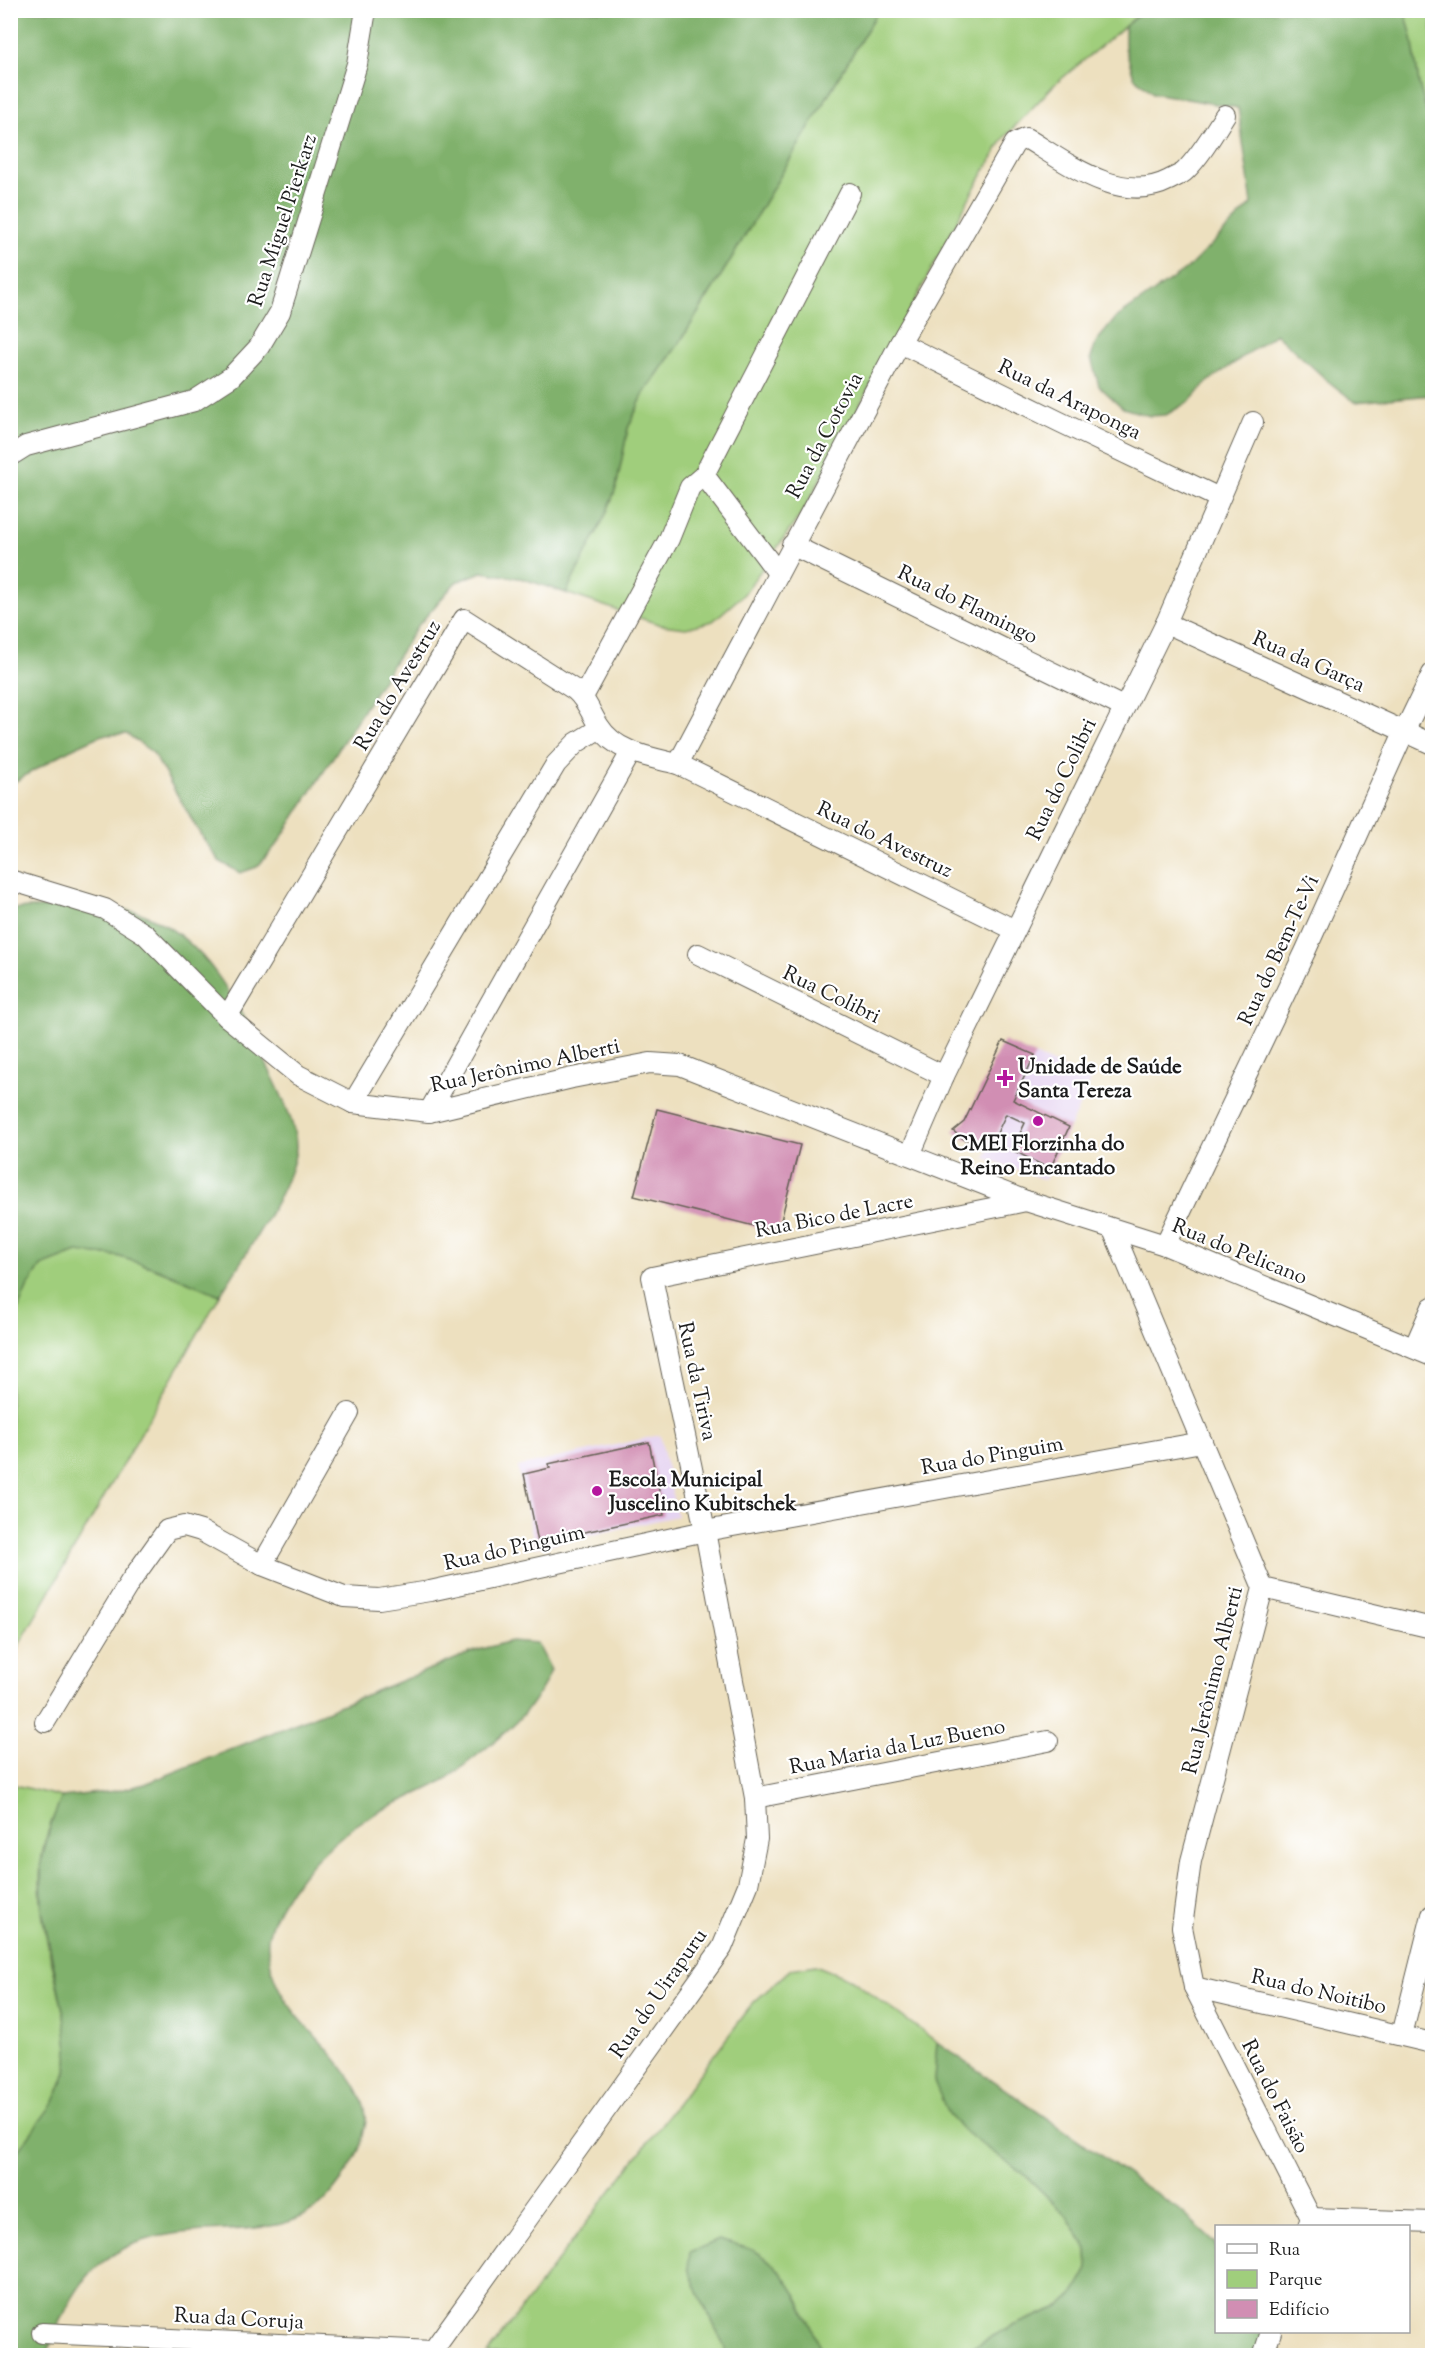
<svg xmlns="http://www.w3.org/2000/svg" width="1443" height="2366" font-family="'Sorts Mill Goudy',serif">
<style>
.built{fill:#e5d3f1}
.green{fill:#a0ce7c;stroke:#5e754c;stroke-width:1.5}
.forest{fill:#80b16c;stroke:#4e6644;stroke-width:1.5}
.building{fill:#d18eb3}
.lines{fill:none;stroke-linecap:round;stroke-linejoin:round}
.minor-casing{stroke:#656155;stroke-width:22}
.minor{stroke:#fff;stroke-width:20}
.poi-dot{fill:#b5179e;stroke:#fff;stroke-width:2}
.labels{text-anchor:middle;stroke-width:4.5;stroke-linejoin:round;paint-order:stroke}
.street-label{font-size:21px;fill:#1c1c1c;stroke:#fff}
.poi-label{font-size:21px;font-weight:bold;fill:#1c1c1c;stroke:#fff;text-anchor:start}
</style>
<rect width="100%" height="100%" fill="#fff"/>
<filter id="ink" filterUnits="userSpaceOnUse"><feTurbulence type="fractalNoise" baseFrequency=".0167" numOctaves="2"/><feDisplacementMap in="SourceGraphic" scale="12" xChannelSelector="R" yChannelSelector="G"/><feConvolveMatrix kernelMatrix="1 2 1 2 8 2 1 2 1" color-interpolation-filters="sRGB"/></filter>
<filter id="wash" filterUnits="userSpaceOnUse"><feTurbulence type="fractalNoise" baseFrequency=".008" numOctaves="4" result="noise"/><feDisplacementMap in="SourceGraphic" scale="24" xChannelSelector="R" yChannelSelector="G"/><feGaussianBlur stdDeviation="1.35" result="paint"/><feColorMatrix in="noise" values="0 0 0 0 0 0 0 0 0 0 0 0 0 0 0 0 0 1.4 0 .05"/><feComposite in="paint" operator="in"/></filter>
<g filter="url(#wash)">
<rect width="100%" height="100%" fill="#ede0bf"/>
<g class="built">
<path d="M1035,1055L1091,1081L1045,1180L985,1158Z"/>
<path d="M660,1435L677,1516L535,1548L518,1467Z"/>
</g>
<g class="green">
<path d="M878,11H1143L1054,85L1004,138L975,187L804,510L744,594L713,621L686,628L661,625L566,593L607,512L616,488L628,428L644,393L680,342L728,264Z"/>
<path d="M1405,11H1432V132L1419,84L1412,38Z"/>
<path d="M77,1252L117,1256L155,1268L220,1295L11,1659L10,1327L27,1288L41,1266Z"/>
<path d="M11,1784L62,1797C53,1818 43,1840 41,1863C37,1900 46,1940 55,1976C62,2007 72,2039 66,2071C59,2104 32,2135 11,2160Z"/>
<path d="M815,1965L852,1980L937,2042L934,2081L965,2132L1024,2174L1067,2216L1087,2249L1088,2269L1074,2294L1061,2306L1010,2327L958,2355H827L822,2351L700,2297L726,2349L723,2355L487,2354L754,2002L791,1969Z"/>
</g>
<g class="forest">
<path d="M10,11H878L728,264L680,342L644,393L628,428L616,488L607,512L566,593L524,579L482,572L456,582L416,628L278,843L257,867L240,873L219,861L199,832L153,753L127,734L102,735L69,750L11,784Z"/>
<path d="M1143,11H1405L1412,38L1419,84L1432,132V395L1355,402L1329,382L1276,334L1206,383L1190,401L1166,415L1150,416L1123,408L1099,386L1091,358L1096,342L1116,318L1188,268L1252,204L1238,108L1153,93L1134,77L1125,48V26Z"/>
<path d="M76,906C99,908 126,907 148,916C210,944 237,1004 265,1061C276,1084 296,1121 296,1146C296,1182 240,1262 220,1295L155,1268L117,1256L77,1252L41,1266L27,1288L11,1327V909Z"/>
<path d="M511,1641L537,1643L551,1670C537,1707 506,1733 476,1756C466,1764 456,1772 446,1779C414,1798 378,1808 348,1831C328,1847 308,1866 293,1887C282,1902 270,1921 268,1940C267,1946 269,1954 270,1960C273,1984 286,2002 301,2020C322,2044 363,2083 366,2115C367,2120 365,2126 364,2131C360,2157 346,2175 330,2195C276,2261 159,2197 88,2276C68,2299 58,2328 46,2355L11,2356V2160L54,2102L66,2073L68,2049L64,2015L42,1910L41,1863L51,1823L62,1797L115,1791L145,1784L475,1651Z"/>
<path d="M937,2042L1182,2212L1216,2243V2332H1268V2355H958L1010,2327L1061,2306L1074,2294L1088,2269L1087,2249L1067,2216L1024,2174L965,2132L948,2114L934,2081Z"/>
<path d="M719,2240C730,2244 744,2246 755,2251C792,2271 806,2316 822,2351L827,2355H723L726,2349L700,2297L688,2268L690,2252Z"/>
</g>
<g id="blocks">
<g class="building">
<path d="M1003,1041L1035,1055L1013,1100L1069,1127L1050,1169L1012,1150L1025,1123L1006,1114L990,1148L974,1140H965L953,1131L964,1122Z"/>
<path d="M657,1109L800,1145L778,1232L634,1196Z"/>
<path d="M649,1442L664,1515L538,1542L524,1474L550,1468L548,1464Z"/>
</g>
</g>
</g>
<g filter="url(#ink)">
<use href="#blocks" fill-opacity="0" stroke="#656155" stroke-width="1.5"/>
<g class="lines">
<g class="minor-casing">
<g id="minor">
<path d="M900,343L1060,422L1219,498"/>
<path d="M10,456L26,446L194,401L231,377L259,347L280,312L357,64L366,10"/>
<path d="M792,545L1123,707"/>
<path d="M778,573L704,475L850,193"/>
<path d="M1166,623L1432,744"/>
<path d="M583,697L669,539L690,487L704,475"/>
<path d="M678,764L900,343L1015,143L1026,138C1067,163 1121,205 1169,180C1174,177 1181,175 1185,171C1201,155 1213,134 1225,115"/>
<path d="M10,880L105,909L145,934L227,1017L298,1075L353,1103L429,1112L572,1078L650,1063L680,1065L1026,1201L1165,1245L1432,1356"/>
<path d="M698,954L944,1076"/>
<path d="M227,1017L464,619L575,690C587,700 591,714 599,726C616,753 650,757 678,764L1015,930"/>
<path d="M353,1103L556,764L576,743L600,728"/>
<path d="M429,1112L631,752"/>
<path d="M910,1155L944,1076L1166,623L1253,422"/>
<path d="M1113,1230L1263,1588L1191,1861L1182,1927L1194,1987L1311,2218L1308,2226"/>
<path d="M1165,1245L1305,952L1405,730L1432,674"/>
<path d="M1414,1348L1432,1307"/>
<path d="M262,1565L349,1413"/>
<path d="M1263,1588L1432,1628"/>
<path d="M45,1722L130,1582L167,1530L184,1526L201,1531L262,1565L344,1597L379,1599L430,1591L705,1531L1202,1442"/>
<path d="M755,1798L1048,1741"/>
<path d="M1194,1987L1432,2043"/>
<path d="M1402,2035L1432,1915"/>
<path d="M1311,2218L1432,2222"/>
<path d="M42,2333L433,2351"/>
<path d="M429,2356L722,1948L748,1885L757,1839L755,1798L705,1531L652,1277L1026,1201"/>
<path d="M1263,2356L1271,2332"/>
</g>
</g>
<use href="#minor" class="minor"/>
</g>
</g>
<g class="poi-dot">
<path d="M1002 1069h6v6h6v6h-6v6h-6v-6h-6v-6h6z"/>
<circle cx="1038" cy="1121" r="6"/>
<circle cx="597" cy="1491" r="6"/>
</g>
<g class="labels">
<g class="street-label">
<text transform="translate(282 220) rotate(-72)" y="7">Rua Miguel Pierkarz</text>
<text transform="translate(1070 399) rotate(26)" y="7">Rua da Araponga</text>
<text transform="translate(824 435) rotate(-62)" y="7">Rua da Cotovia</text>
<text transform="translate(968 604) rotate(26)" y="7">Rua do Flamingo</text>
<text transform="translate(1309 661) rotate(24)" y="7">Rua da Garça</text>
<text transform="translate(397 685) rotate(-59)" y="7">Rua do Avestruz</text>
<text transform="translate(1061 779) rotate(-64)" y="7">Rua do Colibri</text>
<text transform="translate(885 839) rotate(26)" y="7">Rua do Avestruz</text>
<text transform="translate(1278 950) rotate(-65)" y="7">Rua do Bem-Te-Vi</text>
<text transform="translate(832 994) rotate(26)" y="7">Rua Colibri</text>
<text transform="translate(525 1065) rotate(-12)" y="7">Rua Jerônimo Alberti</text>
<text transform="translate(834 1215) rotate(-11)" y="7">Rua Bico de Lacre</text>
<text transform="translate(1240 1251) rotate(22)" y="7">Rua do Pelicano</text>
<text transform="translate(698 1381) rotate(78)" y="7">Rua da Tiriva</text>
<text transform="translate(992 1455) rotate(-10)" y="7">Rua do Pinguim</text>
<text transform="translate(514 1547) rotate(-13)" y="7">Rua do Pinguim</text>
<text transform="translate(1212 1680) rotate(-76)" y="7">Rua Jerônimo Alberti</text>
<text transform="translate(897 1746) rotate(-11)" y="7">Rua Maria da Luz Bueno</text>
<text transform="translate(1319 1991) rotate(13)" y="7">Rua do Noitibo</text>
<text transform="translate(658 1993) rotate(-55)" y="7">Rua do Uirapuru</text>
<text transform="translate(1276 2096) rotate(63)" y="7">Rua do Faisão</text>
<text transform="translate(239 2318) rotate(3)" y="7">Rua da Coruja</text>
</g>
<g class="poi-label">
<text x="1018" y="1073">Unidade de Saúde<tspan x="1018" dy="24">Santa Tereza</tspan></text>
<text x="1038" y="1150" text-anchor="middle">CMEI Florzinha do<tspan x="1038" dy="24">Reino Encantado</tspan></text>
<text x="609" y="1486">Escola Municipal<tspan x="609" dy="24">Juscelino Kubitschek</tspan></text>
</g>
</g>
<rect width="1443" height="2366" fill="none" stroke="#fff" stroke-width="36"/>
<rect x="1215" y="2225" width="195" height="108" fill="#ffffff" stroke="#a4a4a4" stroke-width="1.5"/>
<rect x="1227" y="2244" width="30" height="9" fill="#ffffff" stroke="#a4a4a4" stroke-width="1.5"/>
<text x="1269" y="2255" font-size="18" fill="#1c1c1c">Rua</text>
<rect x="1227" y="2270" width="30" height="18" fill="#a0ce7c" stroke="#a4a4a4" stroke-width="1.5"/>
<text x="1269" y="2285" font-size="18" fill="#1c1c1c">Parque</text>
<rect x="1227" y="2300" width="30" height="18" fill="#d18eb3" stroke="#a4a4a4" stroke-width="1.5"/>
<text x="1269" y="2315" font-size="18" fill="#1c1c1c">Edifício</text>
</svg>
